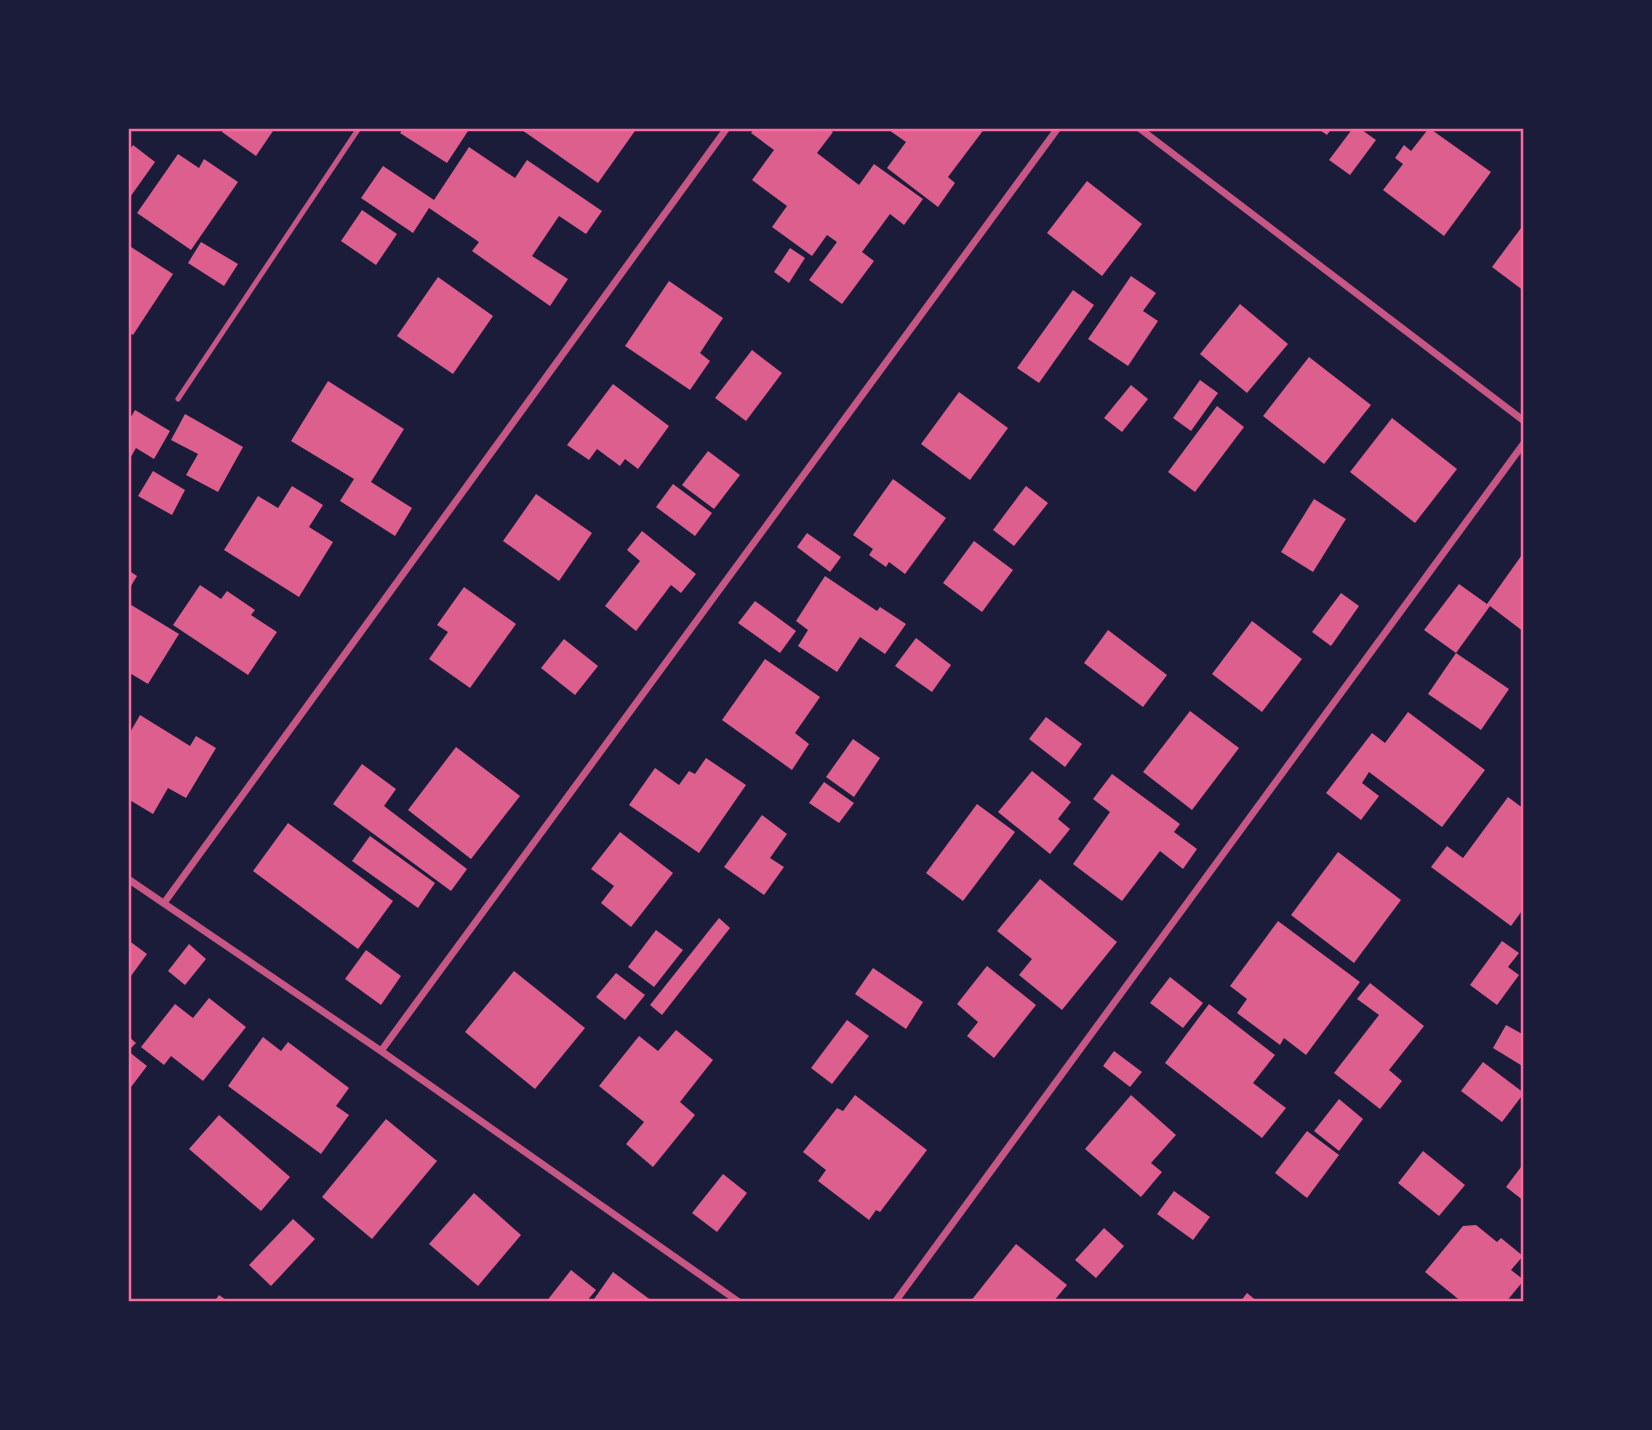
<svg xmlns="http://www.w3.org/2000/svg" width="1652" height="1430" font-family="'Golos Text',sans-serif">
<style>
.building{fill:#dd5f8e}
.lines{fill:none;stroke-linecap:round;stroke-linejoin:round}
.service{stroke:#c65784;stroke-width:5}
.minor{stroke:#c65784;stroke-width:7}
.neatline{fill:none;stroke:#ff6b9d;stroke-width:2.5}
</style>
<rect width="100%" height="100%" fill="#1b1b3a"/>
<g class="building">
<path d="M224,128H275L256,156L222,132Z"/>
<path d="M404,128H470L447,163L400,133Z"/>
<path d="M519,128H637L598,183Z"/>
<path d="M755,128H826L833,132L817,153L859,185L874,164L923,199L904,225L890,214L862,252L874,261L842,304L809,280L837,242L827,235L812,256L772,227L787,206L752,180L774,150L751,133Z"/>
<path d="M886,128H985L948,177L955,183L938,207L887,168L906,142Z"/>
<path d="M1317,128H1332L1327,135Z"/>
<path d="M1353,128H1359L1376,140L1350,175L1329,160Z"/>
<path d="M1429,128L1491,172L1444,236L1383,190L1403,164L1395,158L1404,145L1411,151Z"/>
<path d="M133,145L155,162L128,200V152Z"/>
<path d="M469,147L515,178L527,160L602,211L586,234L559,216L532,256L568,279L550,306L472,251L479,242L429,208L413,233L361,198L383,166L434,200Z"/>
<path d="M178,154L199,168L204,159L238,182L191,250L137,213Z"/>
<path d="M1087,181L1142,224L1102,276L1047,233Z"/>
<path d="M362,210L397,234L376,265L341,241Z"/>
<path d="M1524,224V291L1492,267Z"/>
<path d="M201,242L238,264L224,286L188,263Z"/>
<path d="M128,245L173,274L133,335L128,332Z"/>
<path d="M790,248L805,258L789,283L774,272Z"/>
<path d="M1131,276L1156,293L1143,311L1158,321L1128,366L1088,339Z"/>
<path d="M438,277L493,316L453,374L397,336Z"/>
<path d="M669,281L723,318L700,353L710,361L690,390L625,346Z"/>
<path d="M1073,290L1094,305L1039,383L1017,368Z"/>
<path d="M1240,304L1288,344L1247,393L1200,354Z"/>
<path d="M752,350L782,373L746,421L715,398Z"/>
<path d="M1309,357L1371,405L1324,464L1263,416Z"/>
<path d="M1200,380L1218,393L1191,431L1173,418Z"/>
<path d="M328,381L404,429L371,482L412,508L395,536L340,501L354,479L291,441Z"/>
<path d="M613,384L669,426L638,469L625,459L620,466L597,449L589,460L567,445Z"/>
<path d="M1131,385L1148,399L1122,432L1104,418Z"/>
<path d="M959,392L1008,428L970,480L921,444Z"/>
<path d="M1217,406L1244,427L1195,492L1168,472Z"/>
<path d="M135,410L170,431L154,459L136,448L128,462V422Z"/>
<path d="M185,414L243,447L218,492L186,475L198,454L171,440Z"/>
<path d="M1392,418L1457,469L1415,523L1350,472Z"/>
<path d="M708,451L740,475L714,509L682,485Z"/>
<path d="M153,471L185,490L172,515L138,496Z"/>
<path d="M893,479L946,518L905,574L889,562L886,567L869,555L873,549L853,535Z"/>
<path d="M673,484L712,513L695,536L656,507Z"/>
<path d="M292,486L323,505L309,527L333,542L299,597L224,550L258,496L278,508Z"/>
<path d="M1026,486L1048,503L1014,546L993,530Z"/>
<path d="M536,494L592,533L559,581L503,541Z"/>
<path d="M1314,499L1346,519L1313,572L1281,552Z"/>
<path d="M642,531L696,574L681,593L671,585L636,631L605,606L640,561L627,550Z"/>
<path d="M807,533L841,557L830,572L797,547Z"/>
<path d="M974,541L1013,570L982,612L943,583Z"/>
<path d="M1524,552V632L1490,606L1456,653L1424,630L1459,584L1487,604Z"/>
<path d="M128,570L137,576L128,591Z"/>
<path d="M825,576L877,611L880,607L906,624L885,654L860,637L837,672L798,646L808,630L796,621Z"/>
<path d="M200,585L221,599L227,591L255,610L251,615L277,632L248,675L173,625Z"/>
<path d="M464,587L516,624L470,688L429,659L448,632L437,625Z"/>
<path d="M1341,593L1359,606L1331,646L1312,632Z"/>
<path d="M755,601L796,631L780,653L738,623Z"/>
<path d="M128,603L179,634L148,684L128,672Z"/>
<path d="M1252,621L1302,659L1262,712L1212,674Z"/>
<path d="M1108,630L1167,675L1143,707L1084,663Z"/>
<path d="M916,638L951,665L932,692L895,666Z"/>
<path d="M564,639L598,666L575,695L541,668Z"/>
<path d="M1456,653L1509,689L1481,730L1428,694Z"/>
<path d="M765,659L820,697L795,733L809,744L792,770L722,720Z"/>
<path d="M1190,711L1239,748L1192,810L1143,772Z"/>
<path d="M1408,712L1485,770L1442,827L1369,772L1362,783L1379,796L1361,820L1326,793L1372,733L1385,743Z"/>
<path d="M140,715L190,746L196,736L216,748L186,798L168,788L153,814L128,799V736Z"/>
<path d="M1046,717L1082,744L1065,767L1029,739Z"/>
<path d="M853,739L880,758L854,797L826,777Z"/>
<path d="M456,747L520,796L471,859L408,810Z"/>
<path d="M706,758L746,785L699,853L629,805L655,768L679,785L689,771L695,774Z"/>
<path d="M362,764L396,789L384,806L467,869L451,891L333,804Z"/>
<path d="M1032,771L1071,802L1058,819L1070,829L1050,854L998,812Z"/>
<path d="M1112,774L1180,824L1174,832L1197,849L1183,869L1160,851L1122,901L1073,864L1110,812L1093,799Z"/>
<path d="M824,782L854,803L839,823L809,803Z"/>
<path d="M1508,797L1524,809V908L1511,926L1431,867L1447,846L1463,858Z"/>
<path d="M977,804L1015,832L963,901L926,873Z"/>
<path d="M762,815L787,834L770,858L784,867L764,895L724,867Z"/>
<path d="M288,823L393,901L358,949L253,871Z"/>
<path d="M620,832L673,873L631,927L601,903L614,886L591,869Z"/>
<path d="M370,836L435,883L418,908L352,861Z"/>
<path d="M1338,852L1401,900L1354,963L1291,915Z"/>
<path d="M1040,879L1117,942L1062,1010L1019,975L1032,959L997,931Z"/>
<path d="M719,918L730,928L662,1015L650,1005Z"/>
<path d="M1278,921L1360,982L1306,1055L1284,1038L1280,1045L1237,1013L1247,999L1230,986Z"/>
<path d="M656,930L683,950L654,987L628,967Z"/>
<path d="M128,940L147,954L128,980Z"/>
<path d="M1502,941L1519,953L1508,967L1519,975L1497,1005L1470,985Z"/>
<path d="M189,944L206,959L185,985L168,971Z"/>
<path d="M366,950L401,976L381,1005L345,979Z"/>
<path d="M987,966L1036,1005L994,1058L967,1036L978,1022L957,1004Z"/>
<path d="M873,968L923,1002L906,1029L855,994Z"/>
<path d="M514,971L585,1028L535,1089L465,1032Z"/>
<path d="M616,973L645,995L625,1020L596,997Z"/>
<path d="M1170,977L1203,1003L1183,1028L1150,1003Z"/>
<path d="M1370,983L1424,1026L1389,1070L1402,1081L1380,1109L1334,1073L1379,1015L1357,999Z"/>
<path d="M209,998L246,1027L203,1081L171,1056L164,1065L141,1047L175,1004L193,1018Z"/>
<path d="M1209,1004L1275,1055L1253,1083L1286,1108L1262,1138L1165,1063Z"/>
<path d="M847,1020L869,1036L832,1084L811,1068Z"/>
<path d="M1506,1025L1524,1035V1067L1493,1048Z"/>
<path d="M676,1030L713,1060L680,1102L695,1115L653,1167L626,1144L644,1122L599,1086L639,1036L658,1051Z"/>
<path d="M128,1036L136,1043L128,1051L147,1066L128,1091Z"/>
<path d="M263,1037L281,1051L288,1042L349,1088L336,1106L349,1115L321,1154L228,1086Z"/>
<path d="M1114,1051L1142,1072L1130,1087L1103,1066Z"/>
<path d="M1483,1062L1524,1093L1502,1122L1461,1091Z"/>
<path d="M855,1095L927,1150L880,1212L876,1210L869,1220L818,1181L826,1170L803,1152L837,1108L843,1111Z"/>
<path d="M1131,1095L1176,1135L1151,1163L1162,1172L1141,1197L1085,1149Z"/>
<path d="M1339,1099L1363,1119L1339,1151L1314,1131Z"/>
<path d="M219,1115L290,1177L261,1211L189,1149Z"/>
<path d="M386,1119L437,1161L372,1239L322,1197Z"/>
<path d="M1307,1131L1339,1155L1307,1198L1275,1173Z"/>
<path d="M1423,1151L1465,1185L1439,1216L1398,1183Z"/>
<path d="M1524,1163V1201L1506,1187Z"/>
<path d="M723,1174L747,1193L717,1232L692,1213Z"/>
<path d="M1174,1191L1210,1217L1193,1240L1157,1214Z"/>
<path d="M474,1193L521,1235L478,1286L429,1244Z"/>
<path d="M293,1219L315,1239L271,1286L249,1265Z"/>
<path d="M1476,1225L1497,1242L1501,1238L1523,1256L1511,1270L1524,1280L1506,1302H1462L1425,1272L1463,1226Z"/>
<path d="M1104,1228L1124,1246L1096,1278L1075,1260Z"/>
<path d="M1016,1244L1067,1285L1053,1302H970Z"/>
<path d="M571,1270L596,1290L586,1302H546Z"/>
<path d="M613,1272L652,1301L592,1302Z"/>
<path d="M1247,1293L1258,1302H1240Z"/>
<path d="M219,1295L229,1302H214Z"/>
</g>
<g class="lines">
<path class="service" d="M178,399L359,128"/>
<g class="minor">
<path d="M1139,128L1524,421"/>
<path d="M128,879L381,1051L739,1302"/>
<path d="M164,903L727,128"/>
<path d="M381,1051L1058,128"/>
<path d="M895,1302L1524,443"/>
</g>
</g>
<rect width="1652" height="1430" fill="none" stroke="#1b1b3a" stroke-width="259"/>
<rect x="130" y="130" width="1392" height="1170" class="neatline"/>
</svg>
